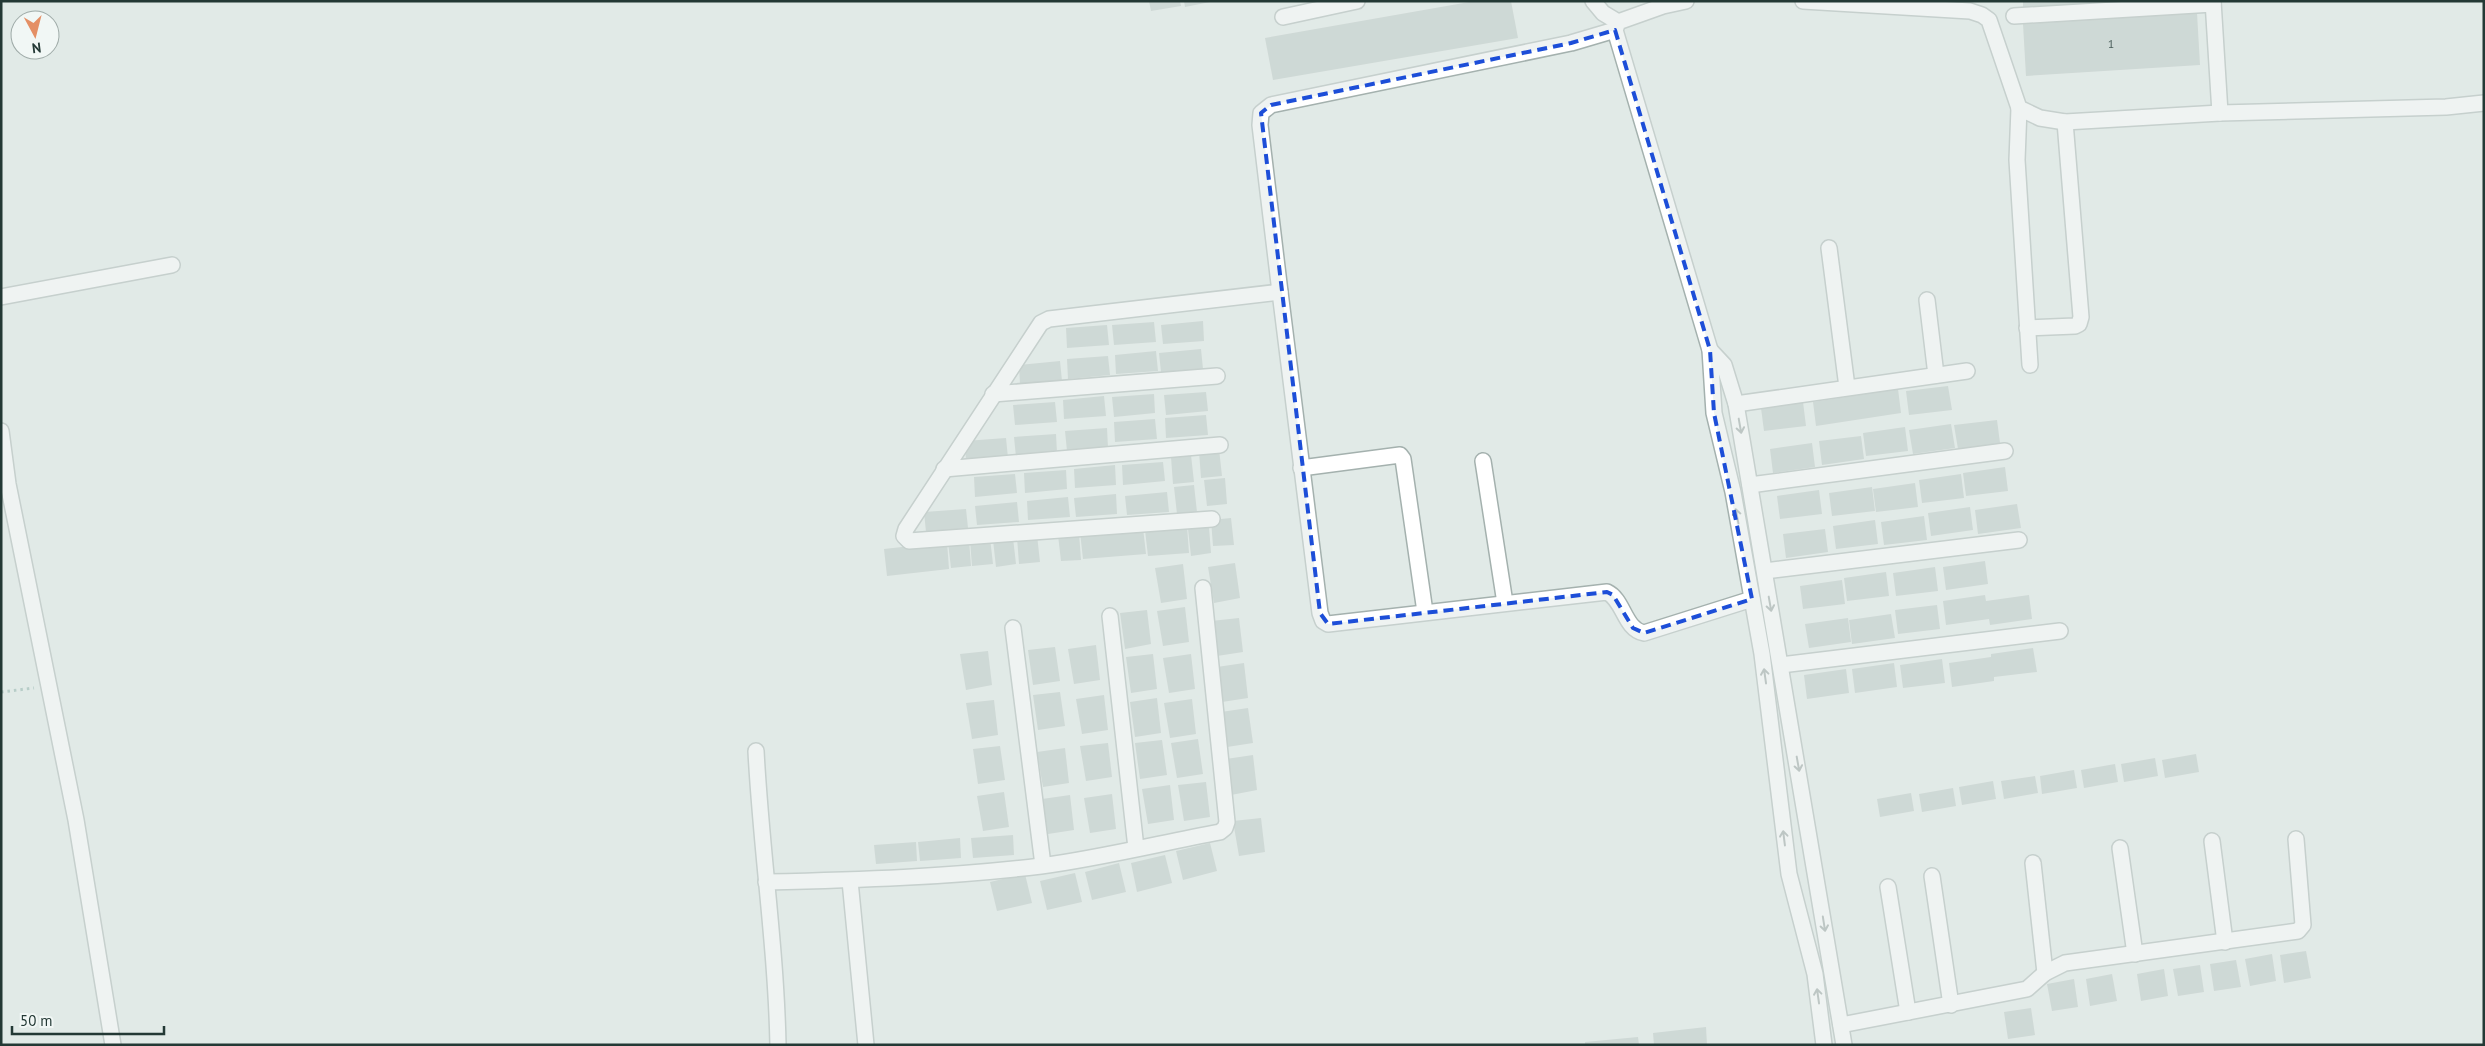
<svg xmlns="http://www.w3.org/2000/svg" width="2485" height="1046" font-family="'PT Sans',sans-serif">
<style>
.building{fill:#b7c5c0}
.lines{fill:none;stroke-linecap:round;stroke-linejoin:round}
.minor-casing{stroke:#a4b1ae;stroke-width:18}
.path{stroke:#84aba2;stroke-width:3;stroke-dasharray:2.5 4;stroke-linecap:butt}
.minor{stroke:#fff;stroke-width:15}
.oneway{stroke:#919c9a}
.marked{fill:none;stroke:#1d4ed8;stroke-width:4;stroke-dasharray:10 6;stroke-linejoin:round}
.labels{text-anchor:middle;stroke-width:4.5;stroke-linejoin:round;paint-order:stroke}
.number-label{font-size:12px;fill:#485c58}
</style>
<rect width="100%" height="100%" fill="#e1eae7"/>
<g class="building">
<path d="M1149,1H1180L1181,6L1151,11Z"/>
<path d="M1184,1H1210V2L1185,7Z"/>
<path d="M1475,1H1511L1518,38L1273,80L1265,38Z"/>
<path d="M2023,1H2126V3L2023,9Z"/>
<path d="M2197,13L2200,65L2026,76L2023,24Z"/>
<path d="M1203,321L1204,341L1163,344L1161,325Z"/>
<path d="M1154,322L1156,342L1114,345L1112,325Z"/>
<path d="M1107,325L1109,345L1067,348L1066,328Z"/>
<path d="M1201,349L1203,369L1161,372L1159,353Z"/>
<path d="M1156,351L1158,371L1116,374L1115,355Z"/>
<path d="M1108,356L1110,375L1068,379L1067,359Z"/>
<path d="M1060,361L1062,381L1020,384L1019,365Z"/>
<path d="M1948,386L1952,410L1909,415L1906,391Z"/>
<path d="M1898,389L1901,413L1816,426L1813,402Z"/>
<path d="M1206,392L1208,411L1166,415L1164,395Z"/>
<path d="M1154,394L1155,413L1114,417L1112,397Z"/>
<path d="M1104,396L1106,416L1064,419L1063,400Z"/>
<path d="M1055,402L1057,422L1015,425L1013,405Z"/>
<path d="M1803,402L1806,426L1764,431L1761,408Z"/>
<path d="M1206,415L1208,435L1166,438L1165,418Z"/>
<path d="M1155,419L1157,439L1115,442L1114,422Z"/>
<path d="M1997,420L2000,443L1958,449L1954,425Z"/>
<path d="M1951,424L1955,448L1913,454L1909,430Z"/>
<path d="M1905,427L1908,451L1866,456L1863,433Z"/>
<path d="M1107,428L1108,448L1067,451L1065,431Z"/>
<path d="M1056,434L1057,453L1016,457L1014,437Z"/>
<path d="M1861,436L1864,459L1822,465L1819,441Z"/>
<path d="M1006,438L1008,458L966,461L965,441Z"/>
<path d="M1812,443L1815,467L1773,473L1770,449Z"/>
<path d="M1219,449L1222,476L1201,478L1199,451Z"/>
<path d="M1191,455L1194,482L1173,484L1171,457Z"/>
<path d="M1163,462L1165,481L1123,485L1122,465Z"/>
<path d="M1115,465L1116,485L1075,488L1074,469Z"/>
<path d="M2005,467L2008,491L1966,496L1963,473Z"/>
<path d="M1066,470L1067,489L1025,493L1024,473Z"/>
<path d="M1015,474L1017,493L975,497L974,477Z"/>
<path d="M1961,474L1964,498L1922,503L1919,480Z"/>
<path d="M1225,478L1227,504L1207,506L1204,480Z"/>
<path d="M1915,483L1918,507L1876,512L1873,489Z"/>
<path d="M1194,485L1197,512L1177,514L1174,487Z"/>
<path d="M1872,487L1875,511L1832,516L1829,493Z"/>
<path d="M1819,490L1822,514L1780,519L1777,496Z"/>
<path d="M1167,492L1169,512L1127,515L1125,496Z"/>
<path d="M1116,494L1117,514L1076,517L1074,498Z"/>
<path d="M1068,497L1070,517L1028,520L1027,501Z"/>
<path d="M1017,502L1019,522L977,525L975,506Z"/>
<path d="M2017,504L2021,528L1978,534L1975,510Z"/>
<path d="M1970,507L1973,530L1931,536L1928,513Z"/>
<path d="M966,509L968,528L926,532L924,512Z"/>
<path d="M1924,516L1927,540L1884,545L1881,522Z"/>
<path d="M1231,518L1234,545L1213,546L1211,520Z"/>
<path d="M1875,520L1878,544L1836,549L1833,526Z"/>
<path d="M1187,526L1189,553L1148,556L1145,530Z"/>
<path d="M1209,527L1211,553L1191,556L1188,529Z"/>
<path d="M1143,528L1146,554L1083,559L1080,532Z"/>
<path d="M1825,529L1828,552L1786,558L1783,534Z"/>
<path d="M1079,533L1081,560L1061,561L1058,535Z"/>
<path d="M1037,535L1040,562L1019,564L1017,537Z"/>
<path d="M990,538L993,564L972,566L970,540Z"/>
<path d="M1013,538L1016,564L996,567L993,540Z"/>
<path d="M969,540L971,566L951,568L948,542Z"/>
<path d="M947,542L949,569L887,576L884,549Z"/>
<path d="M1985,561L1988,584L1946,590L1943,567Z"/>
<path d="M1235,563L1240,598L1214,603L1208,567Z"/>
<path d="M1183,564L1187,599L1161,603L1155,568Z"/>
<path d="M1935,567L1938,591L1896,596L1893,573Z"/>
<path d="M1886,572L1889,596L1847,601L1844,578Z"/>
<path d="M1842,580L1845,604L1803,609L1800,586Z"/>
<path d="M1985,595L1986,601L2029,595L2032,619L1990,625L1989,619L1946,625L1943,601Z"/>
<path d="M1937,605L1940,629L1898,634L1895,610Z"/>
<path d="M1185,607L1189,642L1163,646L1157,611Z"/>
<path d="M1147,610L1151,644L1125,649L1120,613Z"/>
<path d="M1891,614L1895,638L1852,644L1849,620Z"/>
<path d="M1239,618L1243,652L1217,656L1211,621Z"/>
<path d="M1848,618L1851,642L1809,648L1805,624Z"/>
<path d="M1096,645L1100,680L1074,684L1068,649Z"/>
<path d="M1055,647L1060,681L1033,685L1028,650Z"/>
<path d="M2033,648L2037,672L1994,677V681L1952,687L1949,663L1991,657V654Z"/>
<path d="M988,651L992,685L966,690L960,654Z"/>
<path d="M1153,654L1157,689L1131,693L1126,657Z"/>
<path d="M1191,654L1195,689L1169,693L1163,658Z"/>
<path d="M1942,659L1945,683L1903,688L1900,665Z"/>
<path d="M1244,663L1248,698L1222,702L1217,667Z"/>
<path d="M1894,663L1897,687L1855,693L1852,669Z"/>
<path d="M1846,669L1849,693L1807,699L1804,675Z"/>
<path d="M1060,692L1065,726L1038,730L1033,695Z"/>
<path d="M1104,695L1108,730L1082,734L1076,699Z"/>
<path d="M1157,698L1161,733L1135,737L1130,702Z"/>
<path d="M1192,699L1196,734L1170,738L1164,703Z"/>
<path d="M994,700L998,735L972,739L966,703Z"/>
<path d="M1248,708L1253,743L1227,747L1221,712Z"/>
<path d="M1198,739L1203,774L1177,778L1171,743Z"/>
<path d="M1162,740L1167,775L1140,779L1135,743Z"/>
<path d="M1108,743L1112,777L1086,781L1080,746Z"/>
<path d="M1000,746L1005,780L978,784L973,749Z"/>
<path d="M1065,748L1069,783L1043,787L1037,752Z"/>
<path d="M2196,754L2199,772L2165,778L2162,760Z"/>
<path d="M1253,755L1257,790L1231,795L1226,759Z"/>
<path d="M2155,758L2158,776L2124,782L2121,764Z"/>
<path d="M2115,764L2118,782L2084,788L2081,770Z"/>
<path d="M2074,770L2077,788L2042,794L2040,776Z"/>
<path d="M2035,776L2038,793L2004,799L2001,781Z"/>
<path d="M1993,781L1996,799L1962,805L1959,787Z"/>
<path d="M1206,782L1210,817L1184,821L1178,785Z"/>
<path d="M1170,785L1174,820L1148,824L1142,789Z"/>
<path d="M1953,788L1956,806L1922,812L1919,794Z"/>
<path d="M1004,792L1009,827L983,831L977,796Z"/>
<path d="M1911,793L1914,811L1880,817L1877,799Z"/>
<path d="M1112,794L1116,829L1090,833L1084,798Z"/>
<path d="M1070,795L1074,830L1048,834L1042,799Z"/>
<path d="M1261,818L1265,852L1239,856L1233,821Z"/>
<path d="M1013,835L1014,855L973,858L971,838Z"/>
<path d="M960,838L961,858L920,861L918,842Z"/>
<path d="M916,842L917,861L876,864L874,845Z"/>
<path d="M1210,843L1217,871L1183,880L1176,851Z"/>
<path d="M1165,855L1172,883L1137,892L1131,863Z"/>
<path d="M1119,863L1126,892L1092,900L1085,872Z"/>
<path d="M1075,873L1082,902L1047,910L1040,881Z"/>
<path d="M1025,874L1032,903L997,911L990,882Z"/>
<path d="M2306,951L2311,978L2284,983L2280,955Z"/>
<path d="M2272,954L2276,981L2250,986L2245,959Z"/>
<path d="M2236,960L2241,987L2214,991L2210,964Z"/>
<path d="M2200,965L2204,992L2178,996L2173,969Z"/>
<path d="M2164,969L2168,996L2141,1001L2137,974Z"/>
<path d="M2112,974L2117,1001L2090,1006L2086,979Z"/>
<path d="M2074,979L2078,1007L2052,1011L2047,984Z"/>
<path d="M2031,1008L2035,1035L2008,1039L2004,1012Z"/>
<path d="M1706,1027L1707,1045H1654L1653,1033Z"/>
<path d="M1638,1037L1639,1045H1585V1042Z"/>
</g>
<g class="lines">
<g class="minor-casing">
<g id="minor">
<path d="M1593,1L1603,13L1618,22"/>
<path d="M1686,1L1663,6L1618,22L1615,30L1710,350L1714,413L1733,492L1762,654L1789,874L1815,974L1824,1045"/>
<path d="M1803,1L1970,11L1982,15L1989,20L2019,108L2040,118L2065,122L2220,113L2446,107L2484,103"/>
<path d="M2213,1L2220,113"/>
<path d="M2014,16L2213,4"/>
<path d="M1283,17L1357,1"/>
<path d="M2019,108L2017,160L2030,365"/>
<path d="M1829,248L1847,387"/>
<path d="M1280,292L1320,613L1323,621L1328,624L1607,592C1624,600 1624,629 1644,633L1752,599"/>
<path d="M1,297L172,265"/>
<path d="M1927,300L1936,375"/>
<path d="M2027,328L2075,326L2079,324L2081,317L2065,122"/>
<path d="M1710,350L1724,365L1736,404L1844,1045"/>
<path d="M993,394L1217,376"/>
<path d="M1736,404L1967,371"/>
<path d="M1,431L8,484L76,820L113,1045"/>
<path d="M1483,461L1505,603"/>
<path d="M1301,468L1400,455L1403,459L1425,612"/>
<path d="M944,469L1220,445"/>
<path d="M1750,485L2005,451"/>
<path d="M1212,519L909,541L904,536L906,529L1041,323L1049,319L1280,292L1260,125L1261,113L1271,105L1571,43L1615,30"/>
<path d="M1765,571L2019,540"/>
<path d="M1110,616L1136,848"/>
<path d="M1013,628L1043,865"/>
<path d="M1781,665L2060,631"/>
<path d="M756,751C761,849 776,946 778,1045"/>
<path d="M2212,841L2225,942"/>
<path d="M2120,848L2135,954"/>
<path d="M2033,863L2045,973"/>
<path d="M1932,876L1951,1005"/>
<path d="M850,881L866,1045"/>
<path d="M766,882C858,880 950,877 1041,866C1101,858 1161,843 1220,832L1225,828L1227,822L1203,588"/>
<path d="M1888,887L1908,1012"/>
<path d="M1841,1025L2027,989L2045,973L2065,963L2298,931L2303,925L2296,839"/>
</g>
</g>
<path class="path" d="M1,692L34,688"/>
<use href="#minor" class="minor"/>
</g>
<defs><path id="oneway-shaft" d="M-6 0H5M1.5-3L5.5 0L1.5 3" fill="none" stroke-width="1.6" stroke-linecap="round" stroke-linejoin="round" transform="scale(1.25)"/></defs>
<g class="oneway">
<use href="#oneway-shaft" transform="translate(1740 426) rotate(80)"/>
<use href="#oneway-shaft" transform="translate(1737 516) rotate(-101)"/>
<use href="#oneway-shaft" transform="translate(1770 604) rotate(80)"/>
<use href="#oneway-shaft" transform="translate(1765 676) rotate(-98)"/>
<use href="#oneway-shaft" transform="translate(1798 764) rotate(80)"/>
<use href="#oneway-shaft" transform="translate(1784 838) rotate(-97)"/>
<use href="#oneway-shaft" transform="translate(1824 924) rotate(81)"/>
<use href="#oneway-shaft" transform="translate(1818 996) rotate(-98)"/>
</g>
<path d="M0 0H2485V1046H0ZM1615,30L1710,350L1714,413L1752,599L1644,633L1633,628L1613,595L1607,592L1328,624L1320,613L1261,113L1271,105L1571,43Z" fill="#e1eae7" fill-opacity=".55" fill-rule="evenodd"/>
<path class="marked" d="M1615,30L1710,350L1714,413L1752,599L1644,633L1633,628L1613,595L1607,592L1328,624L1320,613L1261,113L1271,105L1571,43Z"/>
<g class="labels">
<g class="number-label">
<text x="2111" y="48">1</text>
</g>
</g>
<rect width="2485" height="1046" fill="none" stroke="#233935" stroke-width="5"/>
<g transform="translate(35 35) rotate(173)"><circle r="24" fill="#f1f7f5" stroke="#9faba8"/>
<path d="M0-4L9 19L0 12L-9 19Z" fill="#e48f65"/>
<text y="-8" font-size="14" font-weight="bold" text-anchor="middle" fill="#233935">N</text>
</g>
<path d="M12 1026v8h152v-8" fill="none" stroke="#233935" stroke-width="2.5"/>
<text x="20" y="1026" font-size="15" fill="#233935" stroke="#f1f7f5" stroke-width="4" paint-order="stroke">50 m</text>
</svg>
